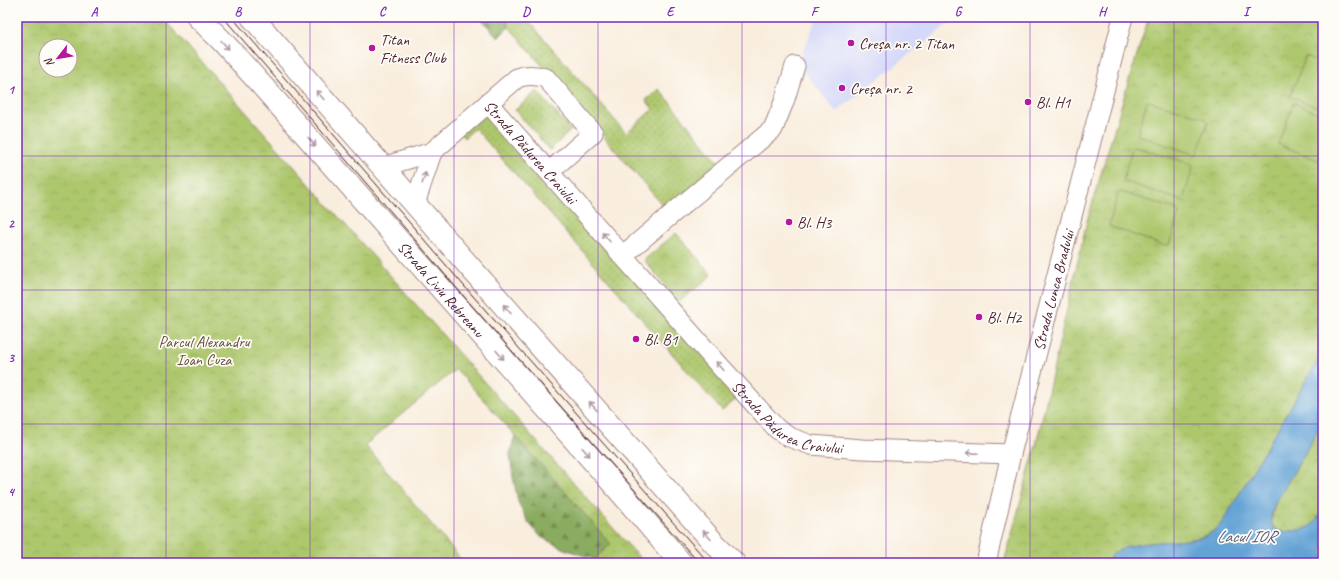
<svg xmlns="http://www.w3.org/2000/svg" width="1340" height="580" font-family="Caveat,sans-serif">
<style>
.built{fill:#d4d8f9}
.grass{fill:url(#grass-dots);stroke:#7c734c}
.forest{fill:url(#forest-firs);stroke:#6a6646}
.park{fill:url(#park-crowns);stroke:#7c734c;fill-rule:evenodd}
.pitch{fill:#adc76d;stroke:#7c734c}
.water{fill:#64a3d6;stroke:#576180}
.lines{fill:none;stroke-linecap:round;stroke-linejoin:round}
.minor-casing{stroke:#a28684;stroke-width:21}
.major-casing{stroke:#a28684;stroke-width:24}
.minor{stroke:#fff;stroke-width:19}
.major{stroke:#fff;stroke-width:22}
.tram{stroke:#4a1f2b;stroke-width:1}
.oneway{stroke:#ae9aa0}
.grid{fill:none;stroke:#7b2cbf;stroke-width:1;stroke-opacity:0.55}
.poi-dot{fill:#b5179e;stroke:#fdfcf7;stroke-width:1.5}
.labels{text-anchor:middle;stroke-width:3.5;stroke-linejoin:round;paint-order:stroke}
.poi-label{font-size:16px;fill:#4a1f2b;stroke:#fdfcf7;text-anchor:start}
.street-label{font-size:16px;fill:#4a1f2b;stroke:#fdfcf7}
.park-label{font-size:16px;fill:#68513f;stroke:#fdfcf7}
.water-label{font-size:17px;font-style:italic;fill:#565a78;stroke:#fdfcf7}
.neatline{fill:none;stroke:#7b2cbf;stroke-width:1.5}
.grid-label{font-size:13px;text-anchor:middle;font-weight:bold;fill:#7b2cbf}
</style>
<defs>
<pattern id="grass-dots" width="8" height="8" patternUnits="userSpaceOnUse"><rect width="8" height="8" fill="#adc76d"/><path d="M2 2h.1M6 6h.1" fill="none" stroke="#96aa5f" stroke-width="1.8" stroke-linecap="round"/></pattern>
<pattern id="forest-firs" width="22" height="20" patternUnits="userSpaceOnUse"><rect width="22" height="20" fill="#8aac60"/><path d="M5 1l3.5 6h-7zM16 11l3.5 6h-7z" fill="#738b4f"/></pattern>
<pattern id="park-crowns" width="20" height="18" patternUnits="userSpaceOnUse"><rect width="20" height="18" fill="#adc76d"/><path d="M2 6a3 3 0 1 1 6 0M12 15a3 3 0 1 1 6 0" fill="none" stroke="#96aa5f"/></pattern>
</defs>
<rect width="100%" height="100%" fill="#fdfcf7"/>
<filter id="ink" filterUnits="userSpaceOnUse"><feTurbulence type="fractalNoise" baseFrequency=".025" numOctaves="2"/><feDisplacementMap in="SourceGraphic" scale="8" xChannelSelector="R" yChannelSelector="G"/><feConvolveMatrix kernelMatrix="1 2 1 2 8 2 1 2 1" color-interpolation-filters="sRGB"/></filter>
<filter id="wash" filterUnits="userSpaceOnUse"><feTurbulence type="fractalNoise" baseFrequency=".012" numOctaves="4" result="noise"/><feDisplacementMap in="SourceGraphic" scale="16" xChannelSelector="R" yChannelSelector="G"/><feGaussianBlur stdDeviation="0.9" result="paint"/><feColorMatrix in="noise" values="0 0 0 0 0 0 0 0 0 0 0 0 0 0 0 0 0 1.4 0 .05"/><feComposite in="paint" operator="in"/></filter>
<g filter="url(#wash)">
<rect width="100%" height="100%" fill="#f9eddd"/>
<path class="built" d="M817,17H957L836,112L798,64Z"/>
<g class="grass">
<path d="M505,17H525L626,133L653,109L646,100L659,89L725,170L671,215L509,27Z"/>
<path d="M537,91L571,130L550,150L515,110Z"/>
<path d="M488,110L741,395L722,411L475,128L464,138L460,133Z"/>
</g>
<g class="forest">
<path d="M480,17H505L509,27L498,38Z"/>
<path d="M515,435L625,542L600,561L564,549L541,537L528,522L518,502L513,477L510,454Z"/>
</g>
<g class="park">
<path d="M17,17H162L644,563H590L611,544L456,369L365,445L464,563H17ZM46,46H70V70H46Z"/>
<path d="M1149,17H1323V352L1228,513L1218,528L1208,534L1201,537L1108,560L1107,563H1004L1037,441L1087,221L1128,83Z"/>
<path d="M676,233L712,275L679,302L644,260Z"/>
<path d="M1323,422V510L1314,523L1306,529L1285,532L1277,531L1274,528L1271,521L1275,504Z"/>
</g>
<g class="pitch">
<path d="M1306,56L1323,63V109L1290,97Z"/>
<path d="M1149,101L1205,118L1208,122L1197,154L1196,155L1137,135L1147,102Z"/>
<path d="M1294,103L1323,115V162L1278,144Z"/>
<path d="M1135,147L1191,164L1193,168L1183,200L1181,201L1177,199L1123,181L1132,148Z"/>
<path d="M1121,192L1176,209L1179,213L1169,245L1167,246L1162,245L1109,226L1118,193Z"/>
</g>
<path class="water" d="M1323,352V422L1275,504C1268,521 1269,534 1291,531C1297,530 1304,530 1309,527C1316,523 1319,516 1323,510V563H1107C1118,534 1182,547 1207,535C1217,530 1223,522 1228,513Z"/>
</g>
<g filter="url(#ink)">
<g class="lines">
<g class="minor-casing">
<g id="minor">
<path id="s1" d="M488,103L719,365L777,429L789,437L811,445L862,449L1011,454"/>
<path d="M382,167L432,152L517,78C527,74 536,75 546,78L593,133L549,172"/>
<path d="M415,204L432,152"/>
<path d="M622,256L773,129L784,102L795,66"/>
<path id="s2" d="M986,563L1011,454L1123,17"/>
</g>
</g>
<g class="major-casing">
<g id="major">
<path id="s3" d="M198,17L222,41L266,90L624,496L681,563"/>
<path d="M252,17L476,274L714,543L734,563"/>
</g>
</g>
<use href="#minor" class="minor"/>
<use href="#major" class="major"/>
<g class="tram">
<path d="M223,17L460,292L699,563"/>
<path d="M232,17L465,287L709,563"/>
</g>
</g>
<defs><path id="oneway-shaft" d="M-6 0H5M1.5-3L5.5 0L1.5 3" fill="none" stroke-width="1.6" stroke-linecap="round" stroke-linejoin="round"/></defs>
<g class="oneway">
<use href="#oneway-shaft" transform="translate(225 45) rotate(48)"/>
<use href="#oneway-shaft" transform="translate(320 95) rotate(-131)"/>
<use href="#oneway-shaft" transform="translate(312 142) rotate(49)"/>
<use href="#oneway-shaft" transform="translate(424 178) rotate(-72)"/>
<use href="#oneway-shaft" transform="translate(606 237) rotate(-131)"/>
<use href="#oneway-shaft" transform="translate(507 309) rotate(-131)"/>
<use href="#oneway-shaft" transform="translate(500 355) rotate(49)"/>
<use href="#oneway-shaft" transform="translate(720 366) rotate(-132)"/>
<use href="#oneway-shaft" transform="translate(593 406) rotate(-131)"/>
<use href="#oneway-shaft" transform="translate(586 452) rotate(48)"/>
<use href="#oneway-shaft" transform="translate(972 453) rotate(-178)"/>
<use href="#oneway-shaft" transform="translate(707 535) rotate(-131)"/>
</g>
</g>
<path class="grid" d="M166,17V563M310,17V563M454,17V563M598,17V563M742,17V563M886,17V563M1030,17V563M1174,17V563M17,156H1323M17,290H1323M17,424H1323"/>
<g class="poi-dot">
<circle cx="851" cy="43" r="4"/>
<circle cx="372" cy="48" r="4"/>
<circle cx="842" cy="88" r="4"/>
<circle cx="1028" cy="102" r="4"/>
<circle cx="789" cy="222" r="4"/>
<circle cx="979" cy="317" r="4"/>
<circle cx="636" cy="339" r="4"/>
</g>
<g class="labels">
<g class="poi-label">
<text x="380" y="45">Titan<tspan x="380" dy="18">Fitness Club</tspan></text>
<text x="859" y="49">Creșa nr. 2 Titan</text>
<text x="850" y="94">Creșa nr. 2</text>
<text x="1036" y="108">Bl. H1</text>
<text x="797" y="228">Bl. H3</text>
<text x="987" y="323">Bl. H2</text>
<text x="644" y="345">Bl. B1</text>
</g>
<g class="street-label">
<text dy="6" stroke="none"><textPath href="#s1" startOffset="65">Strada Pădurea Craiului</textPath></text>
<text dy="6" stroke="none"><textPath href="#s3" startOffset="365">Strada Liviu Rebreanu</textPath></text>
<text dy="6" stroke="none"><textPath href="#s2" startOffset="281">Strada Lunca Bradului</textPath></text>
<text dy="6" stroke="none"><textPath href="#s1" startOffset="439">Strada Pădurea Craiului</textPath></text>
</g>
<g class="park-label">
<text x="204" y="347">Parcul Alexandru<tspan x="204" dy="18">Ioan Cuza</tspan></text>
</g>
<g class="water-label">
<text x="1246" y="542">Lacul IOR</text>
</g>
</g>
<rect width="1340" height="580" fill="none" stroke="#fdfcf7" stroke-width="44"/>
<g transform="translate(58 58) rotate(239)"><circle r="19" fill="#fdfcf7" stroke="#b5a4a5"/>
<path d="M0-3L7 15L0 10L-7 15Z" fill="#b5179e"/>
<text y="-6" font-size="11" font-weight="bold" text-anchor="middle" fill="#4a1f2b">N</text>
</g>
<rect x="22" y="22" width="1296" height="536" class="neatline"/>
<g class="grid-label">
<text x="94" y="16">A</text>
<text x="238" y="16">B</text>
<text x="382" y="16">C</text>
<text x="526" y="16">D</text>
<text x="670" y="16">E</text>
<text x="814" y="16">F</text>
<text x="958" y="16">G</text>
<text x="1102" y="16">H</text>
<text x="1246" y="16">I</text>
<text x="11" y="94">1</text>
<text x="11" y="228">2</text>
<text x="11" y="362">3</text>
<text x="11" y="496">4</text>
</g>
</svg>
